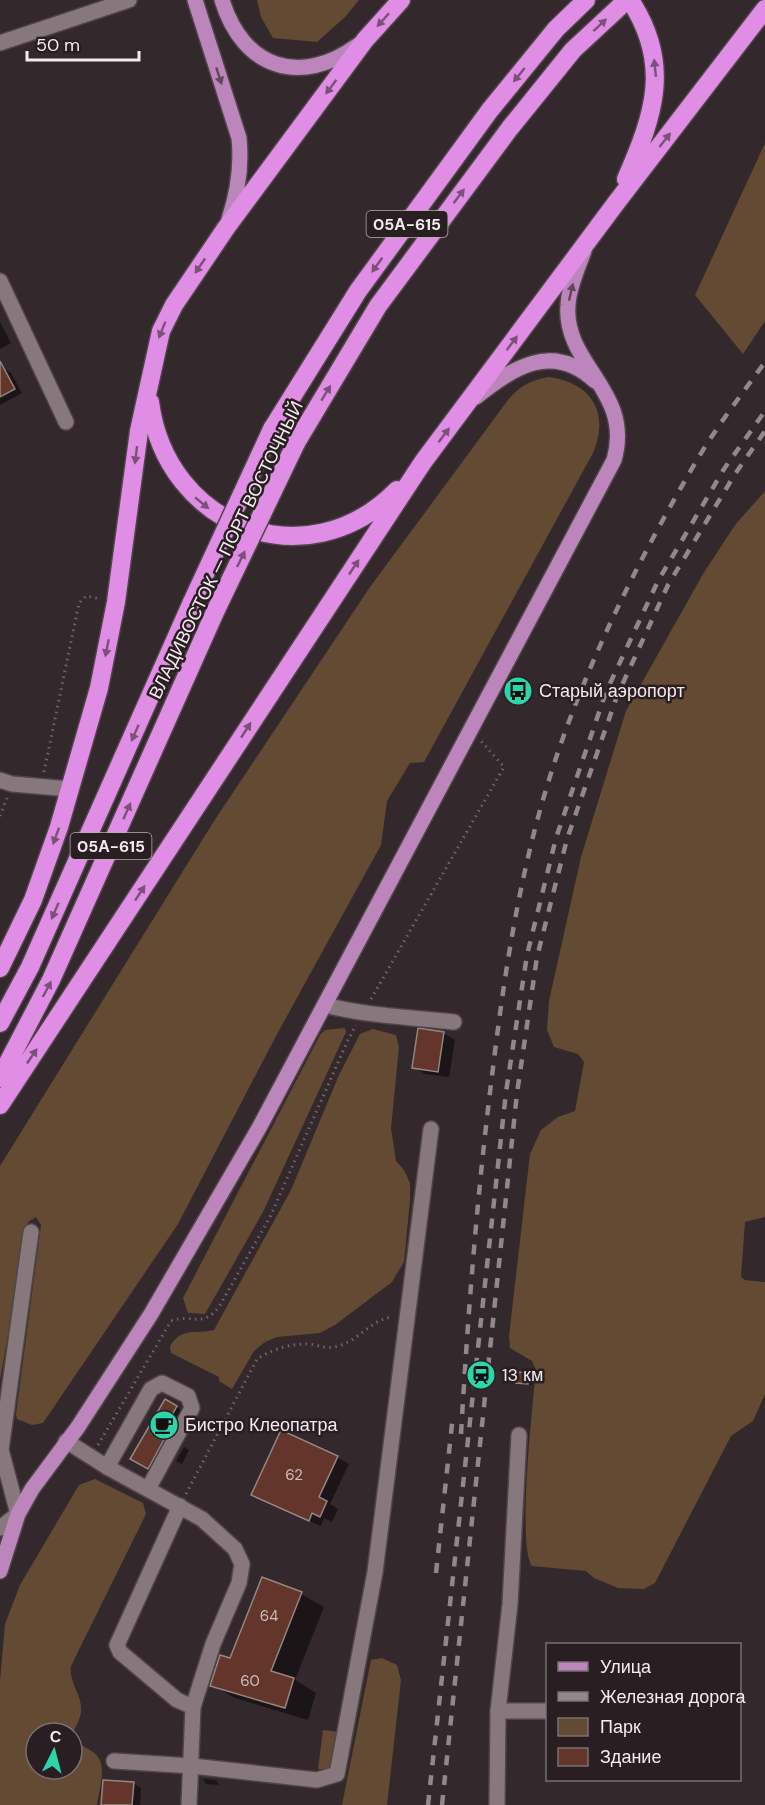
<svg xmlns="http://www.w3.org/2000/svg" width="765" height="1805" font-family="'DM Sans',sans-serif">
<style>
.green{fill:#624b32}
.shadow{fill:#0007}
.building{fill:#63352b;stroke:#948682;stroke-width:1.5}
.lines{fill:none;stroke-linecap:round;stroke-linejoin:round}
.minor-casing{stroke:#4f4548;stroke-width:18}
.major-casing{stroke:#4f4548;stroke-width:18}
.highway-casing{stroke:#4f4548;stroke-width:21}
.path{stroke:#706669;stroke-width:3;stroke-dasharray:1.5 4.5;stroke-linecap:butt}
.minor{stroke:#86787c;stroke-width:15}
.major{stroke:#bc85bb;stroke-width:15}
.highway{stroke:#e08de5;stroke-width:18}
.rail{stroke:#92888b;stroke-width:4.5;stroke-dasharray:10 10;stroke-linecap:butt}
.highway-bridge-casing{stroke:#4f4548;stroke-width:21;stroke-linecap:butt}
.highway-bridge{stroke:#e08de5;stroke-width:18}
.oneway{fill:#7b5079}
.oneway2{fill:#64475f}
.labels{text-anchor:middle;stroke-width:5;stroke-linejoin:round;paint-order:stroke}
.number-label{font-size:15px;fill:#cfbebd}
.shield{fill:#291e21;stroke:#b6aeb0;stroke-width:1.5}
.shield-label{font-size:16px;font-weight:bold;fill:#f3ebee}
.street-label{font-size:18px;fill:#f3ebee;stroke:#291e21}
.poi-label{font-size:18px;fill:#f3ebee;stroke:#291e21;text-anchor:start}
</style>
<rect width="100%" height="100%" fill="#33282b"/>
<g class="green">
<path d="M257,0H359L345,17L317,42L273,38L261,17Z"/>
<path d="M765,143V321L743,354L695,295Z"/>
<path d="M549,377C592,383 610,413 593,453L424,762L410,763L387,801L381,845L276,1036L178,1224L43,1423L32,1425L17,1419L16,1414L41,1225L36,1217L28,1222L0,1380V1166L214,821L370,587L508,400C520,386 530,380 549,377Z"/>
<path d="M765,491V1217L745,1222L741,1277L745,1280L765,1282V1394L753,1421L731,1436L655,1583L644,1589L618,1588L594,1578L586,1571L532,1566C517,1548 533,1401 536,1370L532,1361L510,1348L509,1336L530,1154L541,1130L558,1117L575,1111L584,1062L578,1054L554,1047L547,1030L549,1001L581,857L626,711L703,574L735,525Z"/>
<path d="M345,1028L346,1032L263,1212L205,1314L188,1313L183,1298L320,1035L325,1030Z"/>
<path d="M373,1029L396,1035L399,1047L391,1128L396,1161L404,1170L410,1183V1200L404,1262L392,1282L335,1325L320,1333L277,1337L265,1342L254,1351L232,1389L219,1381V1377L171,1353L170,1346C183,1326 194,1335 214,1330L291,1190L339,1075L360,1034Z"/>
<path d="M95,1479L143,1503L146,1514L71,1666C68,1682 83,1695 81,1712C80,1720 75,1728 72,1734L36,1733V1769H72V1740C79,1745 86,1747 93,1752C109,1763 99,1788 97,1805H0V1681L5,1624L20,1585L79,1485Z"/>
<path d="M382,1658L397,1665L401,1680L387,1805H342L371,1660Z"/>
<path d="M323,1730L339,1732L334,1771L318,1769Z"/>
</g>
<g class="shadow">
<path d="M0,322L11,343L0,349Z"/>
<path d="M3,368L11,373L22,393L0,405V370Z"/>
<path d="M443,1033L455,1040L449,1077L425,1074L414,1067Z"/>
<path d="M528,1374L531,1376V1385L518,1382Z"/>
<path d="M166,1401L188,1414L160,1474L132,1458Z"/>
<path d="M184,1447L189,1450L182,1464L176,1461Z"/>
<path d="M337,1457L349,1464L330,1504L338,1509L332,1522L324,1518L321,1526L265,1501Z"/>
<path d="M301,1594L324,1607L295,1680L316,1693L308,1720L235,1698L212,1685Z"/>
<path d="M203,1779L216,1780L219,1785L206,1784Z"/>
<path d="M134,1784L141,1788L140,1805H103Z"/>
</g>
<g class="building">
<path d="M0,361L15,389L0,397Z"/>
<path d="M418,1028L444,1032L438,1072L412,1068Z"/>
<path d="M517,1372L529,1373L528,1384L516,1383Z"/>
<path d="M165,1399L177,1406L171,1417L175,1419L148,1469L130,1459Z"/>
<path d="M281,1430L338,1456L319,1497L327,1501L320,1517L312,1513L309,1521L251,1495Z"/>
<path d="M262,1577L302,1592L271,1671L294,1678L285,1708L210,1686L220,1655L230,1658Z"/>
<path d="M103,1780L134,1782L132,1805H101Z"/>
</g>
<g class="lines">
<g class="minor-casing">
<g id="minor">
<path d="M0,43L129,0"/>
<path d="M0,281L66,422"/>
<path d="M0,780L12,784L70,789"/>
<path d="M325,1005C367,1016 410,1017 454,1022"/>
<path d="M66,1441L107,1467L202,1519L235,1549L242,1564L239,1583L213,1644L193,1707L189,1805"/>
<path d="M107,1467L151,1389L162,1383L188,1396L192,1408L148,1489"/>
<path d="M180,1506L117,1645L120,1652L177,1700L193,1707"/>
<path d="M0,1528L18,1514L1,1450L31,1232"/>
<path d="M498,1711H548"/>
<path d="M114,1761L192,1766L317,1780L337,1774L375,1572L431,1129"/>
<path d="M497,1805L498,1711L510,1604L519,1435"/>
</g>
</g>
<g class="major-casing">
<g id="major">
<path d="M195,0L239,138C242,167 238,192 229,219"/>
<path d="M222,0C243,69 301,87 358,45"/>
<path d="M476,397C513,368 552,341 595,381"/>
<path d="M0,1571L18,1514L32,1489L78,1427L151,1314L259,1128L614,460C634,391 563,365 568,305C569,286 578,268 584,251"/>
</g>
</g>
<g class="highway-casing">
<g id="highway">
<path d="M626,179C654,115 672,64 630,0"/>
<path d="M150,402C166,527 307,582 397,490"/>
<path d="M272,429L358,291L490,110L556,29L586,0"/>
<path d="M296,443L378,306L510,128L573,50L627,0"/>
<path d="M0,968L33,900L59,827L99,688L116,602L139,431L161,331L174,305L226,228L365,40L401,0"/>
<path d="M0,1023L30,967L192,602"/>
<path d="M0,1078L51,980L215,612"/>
<path d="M0,1105L423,462L616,203L765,9"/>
</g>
</g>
<g class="path">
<path d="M44,772L79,603L86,596L101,599"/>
<path d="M0,816L7,798"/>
<path d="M371,999L504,767L481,741"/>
<path d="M98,1445L171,1321C193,1313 201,1329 219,1307L270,1217L347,1042L356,1025"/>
<path d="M186,1494L257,1359C271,1350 289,1344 306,1344C315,1344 325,1349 334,1347C357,1343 370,1320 392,1317"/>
</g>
<use href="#minor" class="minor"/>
<use href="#major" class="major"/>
<use href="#highway" class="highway"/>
<g class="rail">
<path d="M461,1434C468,1314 477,1195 492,1076C505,968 521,862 556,758C591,654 641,555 697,460C717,426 742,394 765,362"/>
<path d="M436,1573L453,1415"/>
<path d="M428,1805L506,1092L527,955L556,838L606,692L658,581L724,469L765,411"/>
<path d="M442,1805L517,1093L537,957L567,839L617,696L668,585L735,474L765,431"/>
</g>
<g class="highway-bridge-casing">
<g id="highway-bridge">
<path d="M192,602L272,429"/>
<path d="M215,612L296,443"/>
</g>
</g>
<use href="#highway-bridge" class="highway-bridge"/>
</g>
<defs><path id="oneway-solid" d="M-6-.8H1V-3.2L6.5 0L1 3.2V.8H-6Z" transform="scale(1.5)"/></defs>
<g class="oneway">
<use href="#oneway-solid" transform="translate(383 20) rotate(132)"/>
<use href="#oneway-solid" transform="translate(600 25) rotate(-43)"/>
<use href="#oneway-solid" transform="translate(655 68) rotate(-96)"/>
<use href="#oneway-solid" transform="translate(519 75) rotate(129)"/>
<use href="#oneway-solid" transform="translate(331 87) rotate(127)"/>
<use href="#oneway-solid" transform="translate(665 140) rotate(-52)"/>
<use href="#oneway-solid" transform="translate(459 196) rotate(-53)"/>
<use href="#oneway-solid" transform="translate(377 265) rotate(126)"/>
<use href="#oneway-solid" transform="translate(200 266) rotate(124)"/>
<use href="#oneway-solid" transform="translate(162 330) rotate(112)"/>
<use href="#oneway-solid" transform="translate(512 343) rotate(-53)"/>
<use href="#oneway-solid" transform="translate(326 393) rotate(-59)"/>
<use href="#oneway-solid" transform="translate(444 435) rotate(-53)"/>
<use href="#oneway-solid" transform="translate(136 455) rotate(97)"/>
<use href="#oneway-solid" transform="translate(202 503) rotate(39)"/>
<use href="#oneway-solid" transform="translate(241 559) rotate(-64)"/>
<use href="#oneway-solid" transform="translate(354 567) rotate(-56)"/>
<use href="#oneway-solid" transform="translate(107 648) rotate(101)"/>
<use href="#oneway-solid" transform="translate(246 730) rotate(-57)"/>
<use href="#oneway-solid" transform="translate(135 733) rotate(114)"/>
<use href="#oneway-solid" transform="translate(127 811) rotate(-66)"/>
<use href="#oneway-solid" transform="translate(56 836) rotate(110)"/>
<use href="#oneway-solid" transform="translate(140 893) rotate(-57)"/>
<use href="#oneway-solid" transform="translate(55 911) rotate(114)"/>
<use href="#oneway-solid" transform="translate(47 989) rotate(-62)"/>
<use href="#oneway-solid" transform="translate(32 1056) rotate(-56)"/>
</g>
<g class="oneway2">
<use href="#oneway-solid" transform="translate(219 76) rotate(72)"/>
<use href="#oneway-solid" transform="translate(571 292) rotate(-77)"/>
</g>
<defs>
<g id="bus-disc" transform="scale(1.5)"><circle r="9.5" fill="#2dd5ab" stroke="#291e21"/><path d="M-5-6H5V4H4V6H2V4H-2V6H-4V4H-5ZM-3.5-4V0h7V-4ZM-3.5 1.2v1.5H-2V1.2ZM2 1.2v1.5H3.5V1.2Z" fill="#111"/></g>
<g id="station-disc" transform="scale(1.5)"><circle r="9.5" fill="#2dd5ab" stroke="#291e21"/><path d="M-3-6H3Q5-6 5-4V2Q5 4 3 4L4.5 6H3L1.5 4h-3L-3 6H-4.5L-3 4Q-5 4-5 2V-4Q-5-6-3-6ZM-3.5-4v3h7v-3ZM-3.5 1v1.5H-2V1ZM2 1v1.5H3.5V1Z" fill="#111"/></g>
<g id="cafe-disc" transform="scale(1.5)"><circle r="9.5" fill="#2dd5ab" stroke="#291e21"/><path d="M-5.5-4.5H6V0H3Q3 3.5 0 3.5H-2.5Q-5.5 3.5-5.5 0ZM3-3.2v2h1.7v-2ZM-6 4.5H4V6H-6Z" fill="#111"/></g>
</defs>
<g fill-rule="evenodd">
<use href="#bus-disc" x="518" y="691"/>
<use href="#station-disc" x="481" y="1375"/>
<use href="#cafe-disc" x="164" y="1425"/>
</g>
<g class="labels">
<g class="number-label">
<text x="294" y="1480">62</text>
<text x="269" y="1621">64</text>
<text x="250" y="1686">60</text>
</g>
<g class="shield">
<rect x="366.5" y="211" width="81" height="26" rx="4.5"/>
<rect x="70.5" y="833" width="81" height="26" rx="4.5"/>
</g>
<g class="shield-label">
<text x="407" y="230">05А-615</text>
<text x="111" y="852">05А-615</text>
</g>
<g class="street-label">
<text transform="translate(226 550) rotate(-64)" y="6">ВЛАДИВОСТОК — ПОРТ ВОСТОЧНЫЙ</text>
</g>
<g class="poi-label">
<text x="539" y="697">Старый аэропорт</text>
<text x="502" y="1381">13 км</text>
<text x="185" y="1431">Бистро Клеопатра</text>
</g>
</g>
<rect x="546" y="1643" width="195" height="138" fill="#291e21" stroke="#7a7073" stroke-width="1.5"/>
<rect x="558" y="1662" width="30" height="9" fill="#bc85bb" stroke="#7a7073" stroke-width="1.5"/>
<text x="600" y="1673" font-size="18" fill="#f3ebee">Улица</text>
<rect x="558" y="1692" width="30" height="9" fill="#92888b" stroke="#7a7073" stroke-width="1.5"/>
<text x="600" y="1703" font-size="18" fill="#f3ebee">Железная дорога</text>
<rect x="558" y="1718" width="30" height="18" fill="#624b32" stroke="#7a7073" stroke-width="1.5"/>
<text x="600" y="1733" font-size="18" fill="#f3ebee">Парк</text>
<rect x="558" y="1748" width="30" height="18" fill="#63352b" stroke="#7a7073" stroke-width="1.5"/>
<text x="600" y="1763" font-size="18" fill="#f3ebee">Здание</text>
<g transform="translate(54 1751) rotate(6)"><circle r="28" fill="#291e21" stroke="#7a7073" stroke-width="1.5"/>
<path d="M0-4.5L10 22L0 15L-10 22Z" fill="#2dd5ab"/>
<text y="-9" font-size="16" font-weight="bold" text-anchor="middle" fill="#f3ebee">С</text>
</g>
<path d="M27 51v9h112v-9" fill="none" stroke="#f3ebee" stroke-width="3"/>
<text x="36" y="51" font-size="18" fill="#f3ebee" stroke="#291e21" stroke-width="4.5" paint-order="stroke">50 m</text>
</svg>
